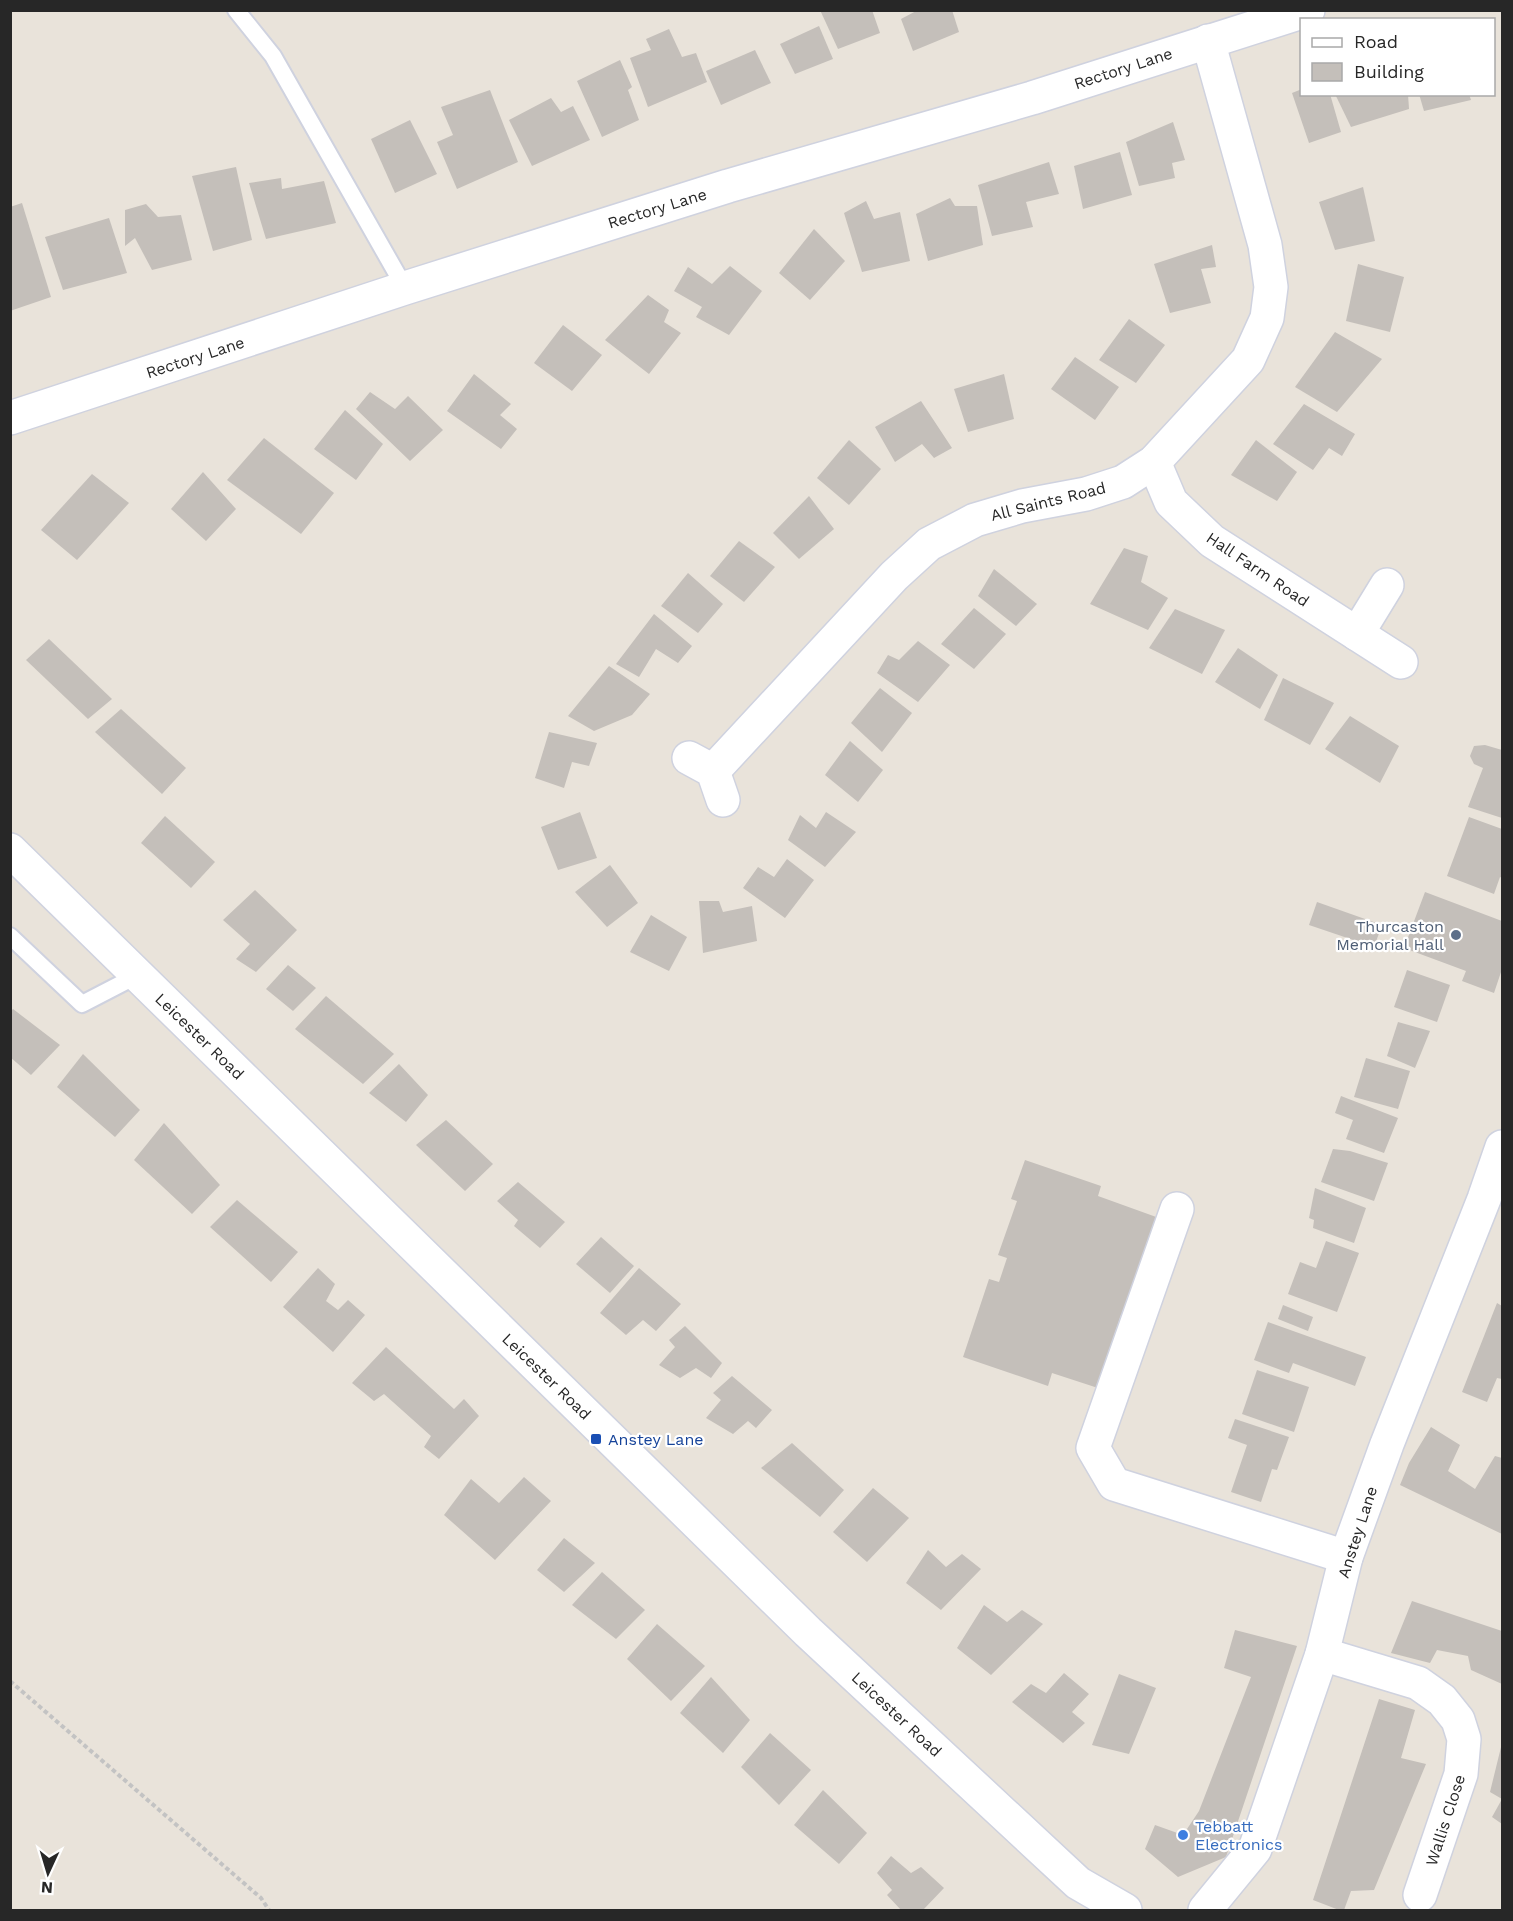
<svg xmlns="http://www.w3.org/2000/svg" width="1513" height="1921" font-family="'Work Sans',sans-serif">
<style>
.building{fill:#c4bfba}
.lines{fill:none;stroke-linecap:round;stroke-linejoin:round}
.lane-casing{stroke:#cfd2df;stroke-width:20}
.street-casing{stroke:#cfd2df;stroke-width:36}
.secondary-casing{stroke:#cfd2df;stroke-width:36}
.path{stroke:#c3c3c3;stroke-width:4;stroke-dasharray:4.5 3;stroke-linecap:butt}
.lane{stroke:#fff;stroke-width:16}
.street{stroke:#fff;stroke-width:33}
.secondary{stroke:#fff;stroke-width:33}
.service-dot{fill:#5c6f8a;stroke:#fff;stroke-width:2}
.transit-dot{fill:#1a4fb4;stroke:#fff;stroke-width:2}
.shop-dot{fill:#3f7fe0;stroke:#fff;stroke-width:2}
.labels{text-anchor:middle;stroke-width:4.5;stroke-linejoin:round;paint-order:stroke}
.street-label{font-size:16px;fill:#272727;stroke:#fff}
.service-label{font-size:16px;fill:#4e5e75;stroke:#fff;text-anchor:end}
.transit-label{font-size:16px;fill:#164399;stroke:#fff;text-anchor:start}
.shop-label{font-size:16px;fill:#366cbe;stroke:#fff;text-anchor:start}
</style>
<rect width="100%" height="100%" fill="#e9e3da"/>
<g class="building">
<path d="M820,10H872L880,33L838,49Z"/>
<path d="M918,10H952L959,32L913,51L901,19Z"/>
<path d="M819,26L833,59L795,74L780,44Z"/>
<path d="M669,29L682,57L696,53L707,82L648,107L630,58L651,50L646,39Z"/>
<path d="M755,50L771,83L721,105L706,71Z"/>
<path d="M620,60L632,87L628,90L639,120L602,137L577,81Z"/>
<path d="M1302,89V94H1330L1341,132L1309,143L1292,93Z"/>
<path d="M490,90L518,162L457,189L437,142L453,135L441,107Z"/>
<path d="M1335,94H1408L1409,109L1351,127Z"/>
<path d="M1419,94H1469L1471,100L1424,111Z"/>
<path d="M551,98L561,112L573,106L590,140L532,166L509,120Z"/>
<path d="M410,120L437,174L395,193L371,139Z"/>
<path d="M1173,122L1185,160L1172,163L1175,178L1139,186L1126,142Z"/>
<path d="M1120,152L1132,195L1083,209L1074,166Z"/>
<path d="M1049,162L1059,194L1026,202L1033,227L992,236L978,185Z"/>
<path d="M236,167L252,240L213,251L192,176Z"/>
<path d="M281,178L282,189L324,181L336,223L266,239L249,183Z"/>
<path d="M1363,187L1375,241L1335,250L1319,202Z"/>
<path d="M950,198L955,206H977L983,245L928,261L916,214Z"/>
<path d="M866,201L874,219L900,212L910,261L862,272L844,213Z"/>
<path d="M22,203L51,297L10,311V207Z"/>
<path d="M146,204L158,217L181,215L192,260L152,270L135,238L125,246V210Z"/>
<path d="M109,218L127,273L63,290L45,237Z"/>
<path d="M814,229L845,261L810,300L779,273Z"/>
<path d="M1212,245L1216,267L1201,269L1211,303L1170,313L1154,264Z"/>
<path d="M1358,264L1404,277L1390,332L1346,321Z"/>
<path d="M730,266L762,291L729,335L696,317L702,307L674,291L688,267L712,284Z"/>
<path d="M648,295L669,310L664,322L681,333L649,374L605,340Z"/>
<path d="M1129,319L1165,345L1136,383L1099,360Z"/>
<path d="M563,325L602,355L572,391L534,363Z"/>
<path d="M1335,332L1382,359L1337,412L1295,387Z"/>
<path d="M1075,357L1119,387L1095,420L1051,389Z"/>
<path d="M474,374L511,404L500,415L517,429L501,449L447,411Z"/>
<path d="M1004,374L1014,419L968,432L954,389Z"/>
<path d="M370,392L395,409L408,396L443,430L410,461L356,409Z"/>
<path d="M921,401L952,448L934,458L922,444L895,462L875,427Z"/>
<path d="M1304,404L1355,434L1342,456L1329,448L1313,470L1273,444Z"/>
<path d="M345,410L383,444L356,480L314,449Z"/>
<path d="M264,438L334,493L301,534L227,480Z"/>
<path d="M849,440L881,469L849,505L817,478Z"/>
<path d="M1256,440L1297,472L1277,501L1231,475Z"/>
<path d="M203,472L236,509L206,541L171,509Z"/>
<path d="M92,474L129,503L77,560L41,530Z"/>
<path d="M809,496L834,529L799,559L773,533Z"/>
<path d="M739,541L775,567L744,602L710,576Z"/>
<path d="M1124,548L1148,556L1141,582L1168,598L1148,630L1090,604Z"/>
<path d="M994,569L1037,604L1016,626L978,596Z"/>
<path d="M688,573L723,604L698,633L661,606Z"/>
<path d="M974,608L1006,634L974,669L941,644Z"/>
<path d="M1175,609L1225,630L1202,674L1149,648Z"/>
<path d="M654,614L692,646L678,663L656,649L639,677L616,664Z"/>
<path d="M49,639L112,699L88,719L26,660Z"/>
<path d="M918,641L950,665L918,702L877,673L888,655L899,660Z"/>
<path d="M1238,648L1278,675L1260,709L1215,682Z"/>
<path d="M609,666L650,694L632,715L594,731L568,716Z"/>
<path d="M1283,678L1334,703L1310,745L1264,720Z"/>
<path d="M880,688L912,713L882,752L851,723Z"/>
<path d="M121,709L186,768L162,794L95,732Z"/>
<path d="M1350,716L1399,746L1380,783L1325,749Z"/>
<path d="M549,732L597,743L589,766L572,762L564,788L535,778Z"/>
<path d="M850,741L883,770L858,802L825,775Z"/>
<path d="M1485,745L1502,750V818L1468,807L1483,768L1474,764L1470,756L1474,746Z"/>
<path d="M580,812L597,858L558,870L541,827Z"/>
<path d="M826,812L856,832L825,867L788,840L800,815L816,828Z"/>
<path d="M165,816L215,862L191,888L141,843Z"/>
<path d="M1469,817L1502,829V878L1500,877L1494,894L1447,876Z"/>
<path d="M787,859L814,880L785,918L743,888L758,867L774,877Z"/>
<path d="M610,865L638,903L607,927L575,892Z"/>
<path d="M255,890L297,930L256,972L236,959L250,944L223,920Z"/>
<path d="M1425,892L1502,921V969L1494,993L1462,981L1466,971L1404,948Z"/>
<path d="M699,901H719L723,912L752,906L757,941L703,953Z"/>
<path d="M1317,902L1382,925L1374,947L1309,925Z"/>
<path d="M651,915L687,937L669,971L630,952Z"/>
<path d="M288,965L316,988L293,1011L266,989Z"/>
<path d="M1407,970L1450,985L1437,1022L1394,1007Z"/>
<path d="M326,996L394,1054L363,1084L295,1029Z"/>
<path d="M13,1009L60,1045L31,1075L10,1057V1012Z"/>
<path d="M1398,1022L1430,1031L1415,1068L1387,1056Z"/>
<path d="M83,1054L140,1110L115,1137L57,1087Z"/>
<path d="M1366,1058L1410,1071L1398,1109L1354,1097Z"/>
<path d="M399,1064L428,1095L406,1122L369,1093Z"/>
<path d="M1341,1096L1398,1118L1384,1153L1346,1139L1353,1120L1335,1113Z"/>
<path d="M446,1120L493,1164L465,1191L416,1145Z"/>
<path d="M164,1123L220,1185L192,1214L134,1160Z"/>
<path d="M1333,1149L1350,1151L1388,1163L1374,1201L1321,1182Z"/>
<path d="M1025,1160L1101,1186L1098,1196L1159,1218L1125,1316L1121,1315L1108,1353L1112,1356L1101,1389L1052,1373L1048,1386L963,1357L989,1279L999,1282L1007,1258L998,1255L1017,1201L1011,1199Z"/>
<path d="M518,1182L565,1222L540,1248L514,1226L518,1220L497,1201Z"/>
<path d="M1315,1188L1366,1208L1354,1243L1313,1228L1314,1220L1309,1218Z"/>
<path d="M237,1200L298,1252L271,1282L210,1227Z"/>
<path d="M601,1237L634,1266L610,1293L576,1264Z"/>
<path d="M1326,1241L1359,1253L1337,1312L1288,1294L1300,1262L1316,1268Z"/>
<path d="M318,1268L335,1284L326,1301L338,1310L348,1300L365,1315L333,1352L283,1307Z"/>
<path d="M639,1268L681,1304L656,1331L643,1320L626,1335L600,1313Z"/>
<path d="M1497,1303L1502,1306V1379L1497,1378L1487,1402L1462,1392Z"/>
<path d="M1283,1305L1313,1317L1308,1331L1278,1319Z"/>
<path d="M1268,1322L1366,1357L1355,1386L1293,1363L1289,1373L1254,1360Z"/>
<path d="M685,1326L722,1363L711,1378L696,1368L680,1378L659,1365L675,1347L669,1340Z"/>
<path d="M386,1347L454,1409L464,1399L479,1416L439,1459L424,1447L431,1436L384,1394L374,1401L352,1383Z"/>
<path d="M1257,1370L1309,1387L1294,1432L1242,1414Z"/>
<path d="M732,1376L772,1410L756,1428L748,1421L733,1434L706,1418L721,1400L713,1393Z"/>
<path d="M1235,1419L1289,1437L1277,1470L1272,1469L1261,1502L1231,1492L1247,1445L1228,1438Z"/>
<path d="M1431,1427L1460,1445L1448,1471L1475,1489L1495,1456L1502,1458V1534L1400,1485L1409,1463Z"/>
<path d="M792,1443L844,1490L820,1517L761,1468Z"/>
<path d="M524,1477L551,1501L495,1560L444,1515L471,1479L499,1503Z"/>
<path d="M873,1488L909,1518L867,1562L833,1532Z"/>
<path d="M564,1538L595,1563L564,1592L537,1570Z"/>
<path d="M928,1550L946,1567L962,1554L981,1569L941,1610L906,1583Z"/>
<path d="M602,1572L645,1610L616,1639L572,1605Z"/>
<path d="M1412,1601L1502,1631V1684L1471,1670L1468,1656L1437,1650L1430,1663L1391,1653Z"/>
<path d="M984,1605L1007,1622L1022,1610L1043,1624L991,1675L957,1648Z"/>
<path d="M657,1624L705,1666L671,1701L627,1659Z"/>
<path d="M1235,1630L1297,1646L1226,1857L1178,1877L1145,1849L1155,1825L1183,1835L1199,1811L1251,1677L1224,1668Z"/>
<path d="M1064,1673L1089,1694L1072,1712L1085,1723L1063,1743L1012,1702L1031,1684L1046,1693Z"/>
<path d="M1119,1674L1156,1688L1129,1754L1092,1745Z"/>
<path d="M711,1677L750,1720L723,1753L680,1713Z"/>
<path d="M1379,1699L1415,1710L1401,1758L1426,1764L1374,1890L1351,1891L1344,1910H1339L1313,1900Z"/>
<path d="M770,1733L811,1770L779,1805L741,1767Z"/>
<path d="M1502,1743V1824L1492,1817L1502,1799L1490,1792Z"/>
<path d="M823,1790L867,1833L839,1864L794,1825Z"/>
<path d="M891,1856L911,1873L921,1867L944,1888L923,1910H901L887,1895L892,1890L877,1873Z"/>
</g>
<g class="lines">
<g class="lane-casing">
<g id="lane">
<path d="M236,10L273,56L405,288"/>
<path d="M10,936L82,1004L138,975"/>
</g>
</g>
<g class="street-casing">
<g id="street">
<path d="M10,418L405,288L728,186L1032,98L1308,10"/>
<path d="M1154,462L1171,502L1212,541L1401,662"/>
<path d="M1357,634L1387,585"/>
<path d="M689,758L713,771L723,800"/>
<path d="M713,771L894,576L929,544L975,520L1022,506L1086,494L1123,482L1154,462L1248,360L1267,318L1271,287L1265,245L1208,41"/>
<path d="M1177,1209L1093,1448L1114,1484L1346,1557"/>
<path d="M1322,1654L1418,1683L1442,1700L1458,1720L1464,1739L1461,1774L1420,1895"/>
</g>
</g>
<g class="secondary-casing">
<g id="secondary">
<path d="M10,850L808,1632L1078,1883L1125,1910"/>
<path d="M1205,1910L1255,1849L1322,1654L1346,1557L1387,1444L1484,1199L1502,1147"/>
</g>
</g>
<path class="path" d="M10,1681L261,1898L269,1910"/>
<use href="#lane" class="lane"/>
<use href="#street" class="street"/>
<use href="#secondary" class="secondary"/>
</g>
<circle class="service-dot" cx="1456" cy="935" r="6"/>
<rect class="transit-dot" x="590" y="1433" width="12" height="12" rx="3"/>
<circle class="shop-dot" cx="1183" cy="1835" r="6"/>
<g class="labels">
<g class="street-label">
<text transform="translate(1123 68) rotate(-18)" y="6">Rectory Lane</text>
<text transform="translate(657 208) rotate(-17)" y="6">Rectory Lane</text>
<text transform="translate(195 357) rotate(-18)" y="6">Rectory Lane</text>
<text transform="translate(1048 501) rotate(-14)" y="6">All Saints Road</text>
<text transform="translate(1258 569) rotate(34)" y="6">Hall Farm Road</text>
<text transform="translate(200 1036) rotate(44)" y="6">Leicester Road</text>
<text transform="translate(547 1376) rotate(44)" y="6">Leicester Road</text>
<text transform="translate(1357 1532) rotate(-72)" y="6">Anstey Lane</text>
<text transform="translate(897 1714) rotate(43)" y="6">Leicester Road</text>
<text transform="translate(1445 1820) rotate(-72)" y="6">Wallis Close</text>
</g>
<g class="service-label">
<text x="1444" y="932">Thurcaston<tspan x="1444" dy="18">Memorial Hall</tspan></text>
</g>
<g class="transit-label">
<text x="608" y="1445">Anstey Lane</text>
</g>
<g class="shop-label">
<text x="1195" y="1832">Tebbatt<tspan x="1195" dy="18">Electronics</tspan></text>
</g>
</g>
<rect width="1513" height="1921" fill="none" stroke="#272727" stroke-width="24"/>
<rect x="1300" y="18" width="195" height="78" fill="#ffffff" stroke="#a9a9a9" stroke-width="1.5"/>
<rect x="1312" y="38" width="30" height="9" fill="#ffffff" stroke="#a9a9a9" stroke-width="1.5"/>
<text x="1354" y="48" font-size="18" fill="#272727">Road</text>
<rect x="1312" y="63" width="30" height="18" fill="#c4bfba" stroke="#a9a9a9" stroke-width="1.5"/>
<text x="1354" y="78" font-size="18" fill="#272727">Building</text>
<g transform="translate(48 1873) rotate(184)" stroke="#ffffff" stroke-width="4.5" paint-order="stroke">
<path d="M0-4.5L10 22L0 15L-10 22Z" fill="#272727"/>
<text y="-9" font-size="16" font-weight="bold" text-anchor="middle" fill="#272727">N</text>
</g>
</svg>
